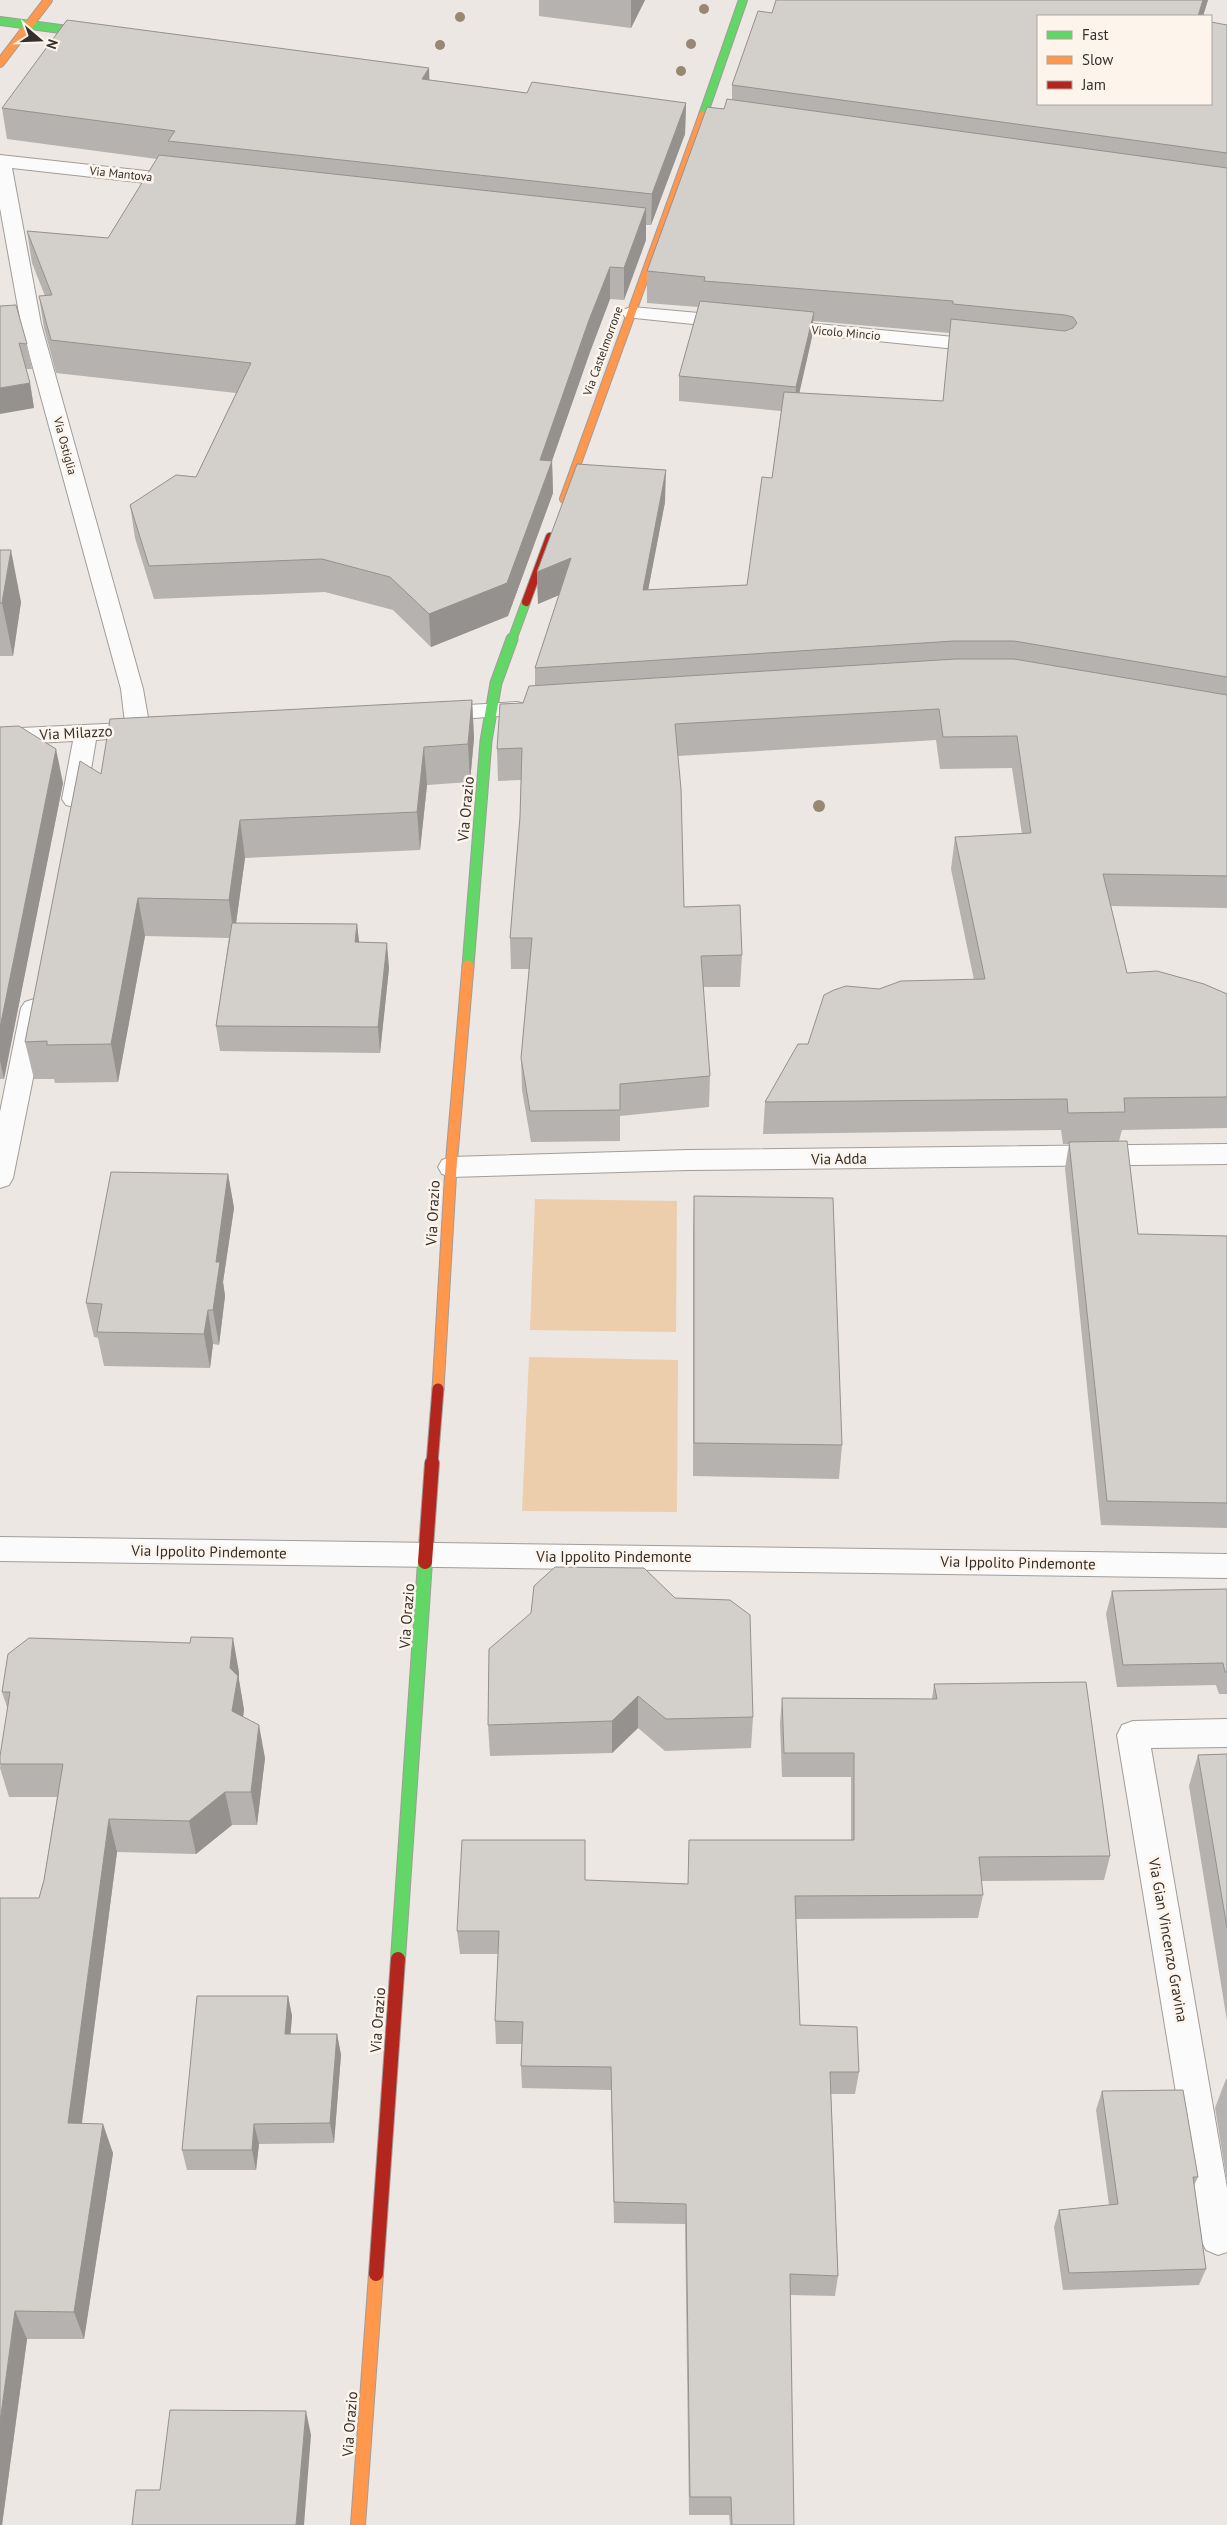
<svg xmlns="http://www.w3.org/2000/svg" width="1227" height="2525" font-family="'PT Sans',sans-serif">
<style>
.green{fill:#eccead}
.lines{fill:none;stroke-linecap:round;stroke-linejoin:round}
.lane-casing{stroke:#a19d99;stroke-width:2}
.street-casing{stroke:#a19d99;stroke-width:2}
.fast-far2-casing{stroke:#a19d99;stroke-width:10}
.fast-far1-casing{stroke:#a19d99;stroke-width:13}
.fast-casing{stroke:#a19d99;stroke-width:16}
.slow-far2-casing{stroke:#a19d99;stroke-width:10}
.slow-far1-casing{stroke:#a19d99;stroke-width:13}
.slow-casing{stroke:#a19d99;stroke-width:16}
.jam-far2-casing{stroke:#a19d99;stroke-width:10}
.jam-far1-casing{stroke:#a19d99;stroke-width:13}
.jam-casing{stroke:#a19d99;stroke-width:16}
.lane{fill:#fcfbfb;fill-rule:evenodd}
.street{fill:#fcfbfb;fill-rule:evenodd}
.fast-far2{stroke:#63d668;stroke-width:8}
.fast-far1{stroke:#63d668;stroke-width:11}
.fast{stroke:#63d668;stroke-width:14}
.slow-far2{stroke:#ff974d;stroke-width:8}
.slow-far1{stroke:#ff974d;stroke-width:11}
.slow{stroke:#ff974d;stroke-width:14}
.jam-far2{stroke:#b3261e;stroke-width:8}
.jam-far1{stroke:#b3261e;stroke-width:11}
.jam{stroke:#b3261e;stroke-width:14}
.tree{fill:#978773}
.wall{fill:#b5b2af;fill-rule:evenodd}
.shaded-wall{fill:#94918e}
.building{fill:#d3cfcb;stroke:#94918e}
.labels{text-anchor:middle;stroke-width:5;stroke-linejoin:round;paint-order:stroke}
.far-street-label{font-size:12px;fill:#332f2c;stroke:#fdf4eb}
.street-label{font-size:15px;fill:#332f2c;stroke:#fdf4eb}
</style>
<rect width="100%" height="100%" fill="#ece7e2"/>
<g class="green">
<path d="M535,1199L677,1201L676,1332L530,1330Z"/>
<path d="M529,1357L678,1360L677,1512L522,1511Z"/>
</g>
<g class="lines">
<g class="lane-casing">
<g id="lane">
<path d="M632,307L732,316L739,318L742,322L739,326L732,328L625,317L622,313L625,309Z"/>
<path d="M775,320L986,340L993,342L996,346L993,350L986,352L768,330L765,326L768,322Z"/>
</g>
</g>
<g class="street-casing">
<g id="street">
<path d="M0,155L182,175L189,177L191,181L189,185L182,187L12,168L41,324L143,689L149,723L153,725L157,730L153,735L96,740L86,799L82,805L74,807L66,805L62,799L73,741L0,745V729L125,723L121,689L21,324L0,208Z"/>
<path d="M517,702L525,704L529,709L525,714L435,721L427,719L423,714L427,709L435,707Z"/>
<path d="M34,999L43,1002L47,1008L13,1178L9,1185L0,1188V1112L21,1008L25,1002Z"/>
<path d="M1227,1144V1164L688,1170L451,1177L442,1174L438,1167L442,1160L451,1157L688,1150Z"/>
<path d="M0,1537L1227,1554V1578L0,1561Z"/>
<path d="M1227,1719V1747L1151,1748L1227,2188V2252L1218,2255L1206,2250L1200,2238L1117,1735L1122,1725L1133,1721Z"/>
</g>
</g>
<g class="fast-far2-casing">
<g id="fast-far2">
<path d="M0,21L98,34"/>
<path d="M703,115L743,0"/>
<path d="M512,640L526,602"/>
</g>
</g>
<g class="fast-far1-casing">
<path id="fast-far1" d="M468,966L486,741L496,683L512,639"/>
</g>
<g class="fast-casing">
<path id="fast" d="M398,1959L425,1562"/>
</g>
<g class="slow-far2-casing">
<g id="slow-far2">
<path d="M0,63L48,0"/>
<path d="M564,499L703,115"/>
</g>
</g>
<g class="slow-far1-casing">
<path id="slow-far1" d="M438,1389L451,1167L468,966"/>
</g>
<g class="slow-casing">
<path id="slow" d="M358,2525L376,2274"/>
</g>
<g class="jam-far2-casing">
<path id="jam-far2" d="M526,602L550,537"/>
</g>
<g class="jam-far1-casing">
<path id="jam-far1" d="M432,1464L438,1389"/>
</g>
<g class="jam-casing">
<g id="jam">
<path d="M425,1562L432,1463"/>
<path d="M376,2274L398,1959"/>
</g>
</g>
<use href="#lane" class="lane"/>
<use href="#street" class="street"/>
<use href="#fast-far2" class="fast-far2"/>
<use href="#fast-far1" class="fast-far1"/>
<use href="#fast" class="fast"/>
<use href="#slow-far2" class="slow-far2"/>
<use href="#slow-far1" class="slow-far1"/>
<use href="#slow" class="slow"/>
<use href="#jam-far2" class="jam-far2"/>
<use href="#jam-far1" class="jam-far1"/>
<use href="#jam" class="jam"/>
</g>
<g class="tree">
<circle cx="704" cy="9" r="5"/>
<circle cx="460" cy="17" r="5"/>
<circle cx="691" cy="44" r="5"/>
<circle cx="440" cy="45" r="5"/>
<circle cx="681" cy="71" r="5"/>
<circle cx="819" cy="806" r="6"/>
</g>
<g class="wall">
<path d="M539,0H645L631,28L539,16Z"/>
<path d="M776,0H1208L1203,16H1038L1227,25V908L1111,906L1127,973L1227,994V1128L1122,1130L1119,1141L1138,1234L1227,1236V1528L1101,1525L1065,1168L1069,1144H1063L1061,1130L763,1134L765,1102L808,1044L879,989L974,980L951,869L955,837L1022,834L1012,768L940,769L936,740L678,756L684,907L742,955L740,987H703L710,1076L709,1107L620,1116V1141L531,1142L522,1090L521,1058L529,969H511L510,938L520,817L521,780L498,781L497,749L523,703L535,686V668L559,595L538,604L537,572L665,502L648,590L747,585L772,478L781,411L679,401V376L698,307L647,303V271L724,109L732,100V85L772,13ZM813,321L950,333L943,401L799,393L812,337Z"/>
<path d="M430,80L527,93L686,103L685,134L651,225H646V240L624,300L610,299L590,352L552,461L553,493L508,616L431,647L393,610L325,592L154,599L135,538L130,505L196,477L236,393L56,373L44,328L39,296H45L32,263L27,231L108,238L157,159L7,139L2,108Z"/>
<path d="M0,306L27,344L32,369H26L30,383L34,408Z"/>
<path d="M0,550L21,602L13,656H0Z"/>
<path d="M472,700L474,738L470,782L427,785L420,850L245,858L236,923L357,924L359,942L389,968L380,1053L220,1051L216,1026L229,938L145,936L118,1082L55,1083L54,1079H34L25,1042L101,774Z"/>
<path d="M0,727L63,783L4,1079H0Z"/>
<path d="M228,1174L234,1208L223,1282L225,1296L219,1345L213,1344L210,1368L104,1366L98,1338L94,1337L86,1303Z"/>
<path d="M694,1196L842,1445L839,1479L693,1476V1230Z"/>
<path d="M1227,1589V1694H1219L1216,1685L1117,1687L1106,1614L1112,1591Z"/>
<path d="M489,1649L753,1717L751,1748L665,1751L638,1728L612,1753L490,1756L488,1725Z"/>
<path d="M239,1672V1680L244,1710L243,1717L265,1758L257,1825H232L196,1854L117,1852L82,2123L113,2153L84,2339H27L2,2525H0L39,1898L44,1880L57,1797H9L0,1768L8,1710L2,1692Z"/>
<path d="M934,1684L1110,1856L1104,1880L981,1881L983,1895L978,1918L796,1919L800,2025L859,2072L855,2094H831L838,2276L835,2296L790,2295L794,2525H730L729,2515H689L685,2224L614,2223L611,2090L522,2088L521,2066L522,2044H496L495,2021L498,1954H460L457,1931L585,1880L688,1884L689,1840H851V1777H782L780,1723L782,1698L932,1699Z"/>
<path d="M1227,1754V2021L1189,1786L1198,1755Z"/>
<path d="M288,1996L292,2016L290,2034H337L341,2055L334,2143L259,2144L256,2170H187L182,2150Z"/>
<path d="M1226,2079H1227V2182L1215,2108Z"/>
<path d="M1102,2091L1198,2177L1194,2186L1206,2269L1199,2285L1063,2290L1054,2227L1059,2210L1109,2205L1096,2110Z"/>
</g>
<g class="shaded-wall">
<path d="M631,0H645L631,28Z"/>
<path d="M1203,0H1208L1203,16H1198Z"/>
<path d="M429,68L430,99L422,79Z"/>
<path d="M686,103L685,134L651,225L652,194Z"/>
<path d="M646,208V240L624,300V268Z"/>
<path d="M610,267V299L590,352L542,489L552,461L553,493L508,616L431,647L429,614L589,320Z"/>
<path d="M814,312L812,337L795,412L796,387Z"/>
<path d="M30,383L34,408L0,414V388Z"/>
<path d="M666,470L665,502L642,622L643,590Z"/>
<path d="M11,550L21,602L13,656L2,603Z"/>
<path d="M571,558V590L538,604L537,572Z"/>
<path d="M472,700L474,738L470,782L468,744Z"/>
<path d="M424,747L427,785L420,850L417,812Z"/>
<path d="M56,749L63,783L4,1079L0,1061V1028Z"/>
<path d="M240,820L245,858L234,938L229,900Z"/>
<path d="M138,898L145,936L118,1082L111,1044Z"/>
<path d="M357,924L360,950L355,942Z"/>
<path d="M387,943L389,968L380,1053L378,1027Z"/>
<path d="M228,1174L234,1208L223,1282L225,1296L219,1345L213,1310L216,1262Z"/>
<path d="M208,1310L213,1344L210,1368L204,1334Z"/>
<path d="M233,1638L239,1672V1680L244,1710L239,1745L232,1711L230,1668Z"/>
<path d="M638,1696V1728L612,1753V1721Z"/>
<path d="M259,1725L265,1758L257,1825L251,1792Z"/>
<path d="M225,1792L232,1825L196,1854L189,1821Z"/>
<path d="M109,1819L117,1852L78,2152L68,2123Z"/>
<path d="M288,1996L292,2016L289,2055L285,2034Z"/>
<path d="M337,2034L341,2055L334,2143L330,2123Z"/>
<path d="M103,2124L113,2153L84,2339L74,2312Z"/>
<path d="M254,2124L259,2144L256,2170L252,2150Z"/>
<path d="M15,2311L27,2339L2,2525H0V2422Z"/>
<path d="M306,2411L311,2435L304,2525H296Z"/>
</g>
<g class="building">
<path d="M776,0H1203L1198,16H1038V104H1211V22L1227,25V153L732,85L758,11L772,13Z"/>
<path d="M67,20L429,68L422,79L527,93L532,82L686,103L652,194L168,141L175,131L2,108Z"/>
<path d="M727,99L1227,168V677L1014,641H954L535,668L571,558L537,572L577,464L666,470L643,590L747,585L762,477L772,478L784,392L943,401L951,319L1065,331L1073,328L1077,323L1073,317L1065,315L953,304V301L704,281L705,277L647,271L707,107L724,109Z"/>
<path d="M159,155L646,208L624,268L610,267L589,320L540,460L552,461L507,583L429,614L390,577L322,559L149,566L130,505L176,475L196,477L251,363L51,340L39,296L52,295L27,231L108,238Z"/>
<path d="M700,301L814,312L796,387L679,376Z"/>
<path d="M16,305L27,344L19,343L30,383L0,388V306Z"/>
<path d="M0,550H11L2,603H0Z"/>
<path d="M955,659H1014L1227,695V876L1103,874L1127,973L1157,971L1204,984L1227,994V1097L1124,1098L1125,1112L1068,1113L1067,1099L765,1102L798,1044H808L824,995L834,990L846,986L879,989L901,981L985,979L955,837L1031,833L1017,736L943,737L939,709L675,724L681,789L684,907L740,905L742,955L701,956L710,1076L620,1084V1110L530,1111L521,1058L532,938H510L520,817L522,748L497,749L500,704L523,703L529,686Z"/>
<path d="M472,700L468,744L424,747L417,812L240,820L229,900L138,898L111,1044L47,1045V1041L25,1042L80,761L101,774L110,719Z"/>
<path d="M19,726L56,749L0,1028V727Z"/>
<path d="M232,923L357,924L355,942L387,943L378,1027L216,1026Z"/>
<path d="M1127,1141L1138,1234L1227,1236V1503L1107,1501L1069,1142Z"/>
<path d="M111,1172L228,1174L216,1262H220L213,1310H208L204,1334L97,1332L102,1304L86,1303Z"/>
<path d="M694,1196L833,1198L842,1445L694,1443Z"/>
<path d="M555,1567L644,1568L675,1598L730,1600L750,1615L753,1717L666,1719L638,1696L612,1721L488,1725L489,1649L531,1613L534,1586Z"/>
<path d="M1227,1589V1672H1225L1223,1663L1123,1665L1112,1591Z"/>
<path d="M191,1637L233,1638L230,1668L238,1676L232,1711L259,1725L251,1792H225L189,1821L109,1819L68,2123L103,2124L74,2312L15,2311L0,2422V1898H39L44,1880L63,1764H0V1756L10,1692H2L8,1654L29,1638L190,1643Z"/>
<path d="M1086,1682L1110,1856L979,1857L983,1895L795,1896L800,2025L857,2027L859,2072H830L838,2276L790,2274L794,2525H732L731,2497H690L686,2204L614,2202L611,2067L521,2066L523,2022L495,2021L499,1931H457L462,1840H585V1880L688,1884L689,1840H854V1753H784L782,1698L937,1699L934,1684Z"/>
<path d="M1227,1754V1928L1198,1755Z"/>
<path d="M197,1996H288L285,2034H337L330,2123L254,2124L252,2150H182Z"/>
<path d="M1183,2090L1198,2177H1193L1206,2269L1069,2273L1059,2210L1118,2204L1102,2091Z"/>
<path d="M170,2410L306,2411L296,2525H132L136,2490H160Z"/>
</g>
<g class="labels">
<g class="far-street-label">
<text transform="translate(121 174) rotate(6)" y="4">Via Mantova</text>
<text transform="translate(846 333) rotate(5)" y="4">Vicolo Mincio</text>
<text transform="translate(603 351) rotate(-70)" y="4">Via Castelmorrone</text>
<text transform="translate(65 446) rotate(75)" y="4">Via Ostiglia</text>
</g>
<g class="street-label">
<text transform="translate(76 733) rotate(-3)" y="5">Via Milazzo</text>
<text transform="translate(466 809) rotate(-85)" y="5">Via Orazio</text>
<text transform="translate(839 1159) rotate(-1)" y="5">Via Adda</text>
<text transform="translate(433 1213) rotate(-87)" y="5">Via Orazio</text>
<text transform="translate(209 1552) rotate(1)" y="5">Via Ippolito Pindemonte</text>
<text x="614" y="1562">Via Ippolito Pindemonte</text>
<text transform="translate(1018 1563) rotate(1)" y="5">Via Ippolito Pindemonte</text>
<text transform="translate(407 1616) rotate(-86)" y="5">Via Orazio</text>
<text transform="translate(1168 1940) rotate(80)" y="5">Via Gian Vincenzo Gravina</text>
<text transform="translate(378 2020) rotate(-86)" y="5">Via Orazio</text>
<text transform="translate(350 2424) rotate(-86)" y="5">Via Orazio</text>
</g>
</g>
<rect x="1037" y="15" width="175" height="90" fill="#fdf4eb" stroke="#aca59f"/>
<rect x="1047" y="31" width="25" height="8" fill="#63d668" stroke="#aca59f"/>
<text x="1082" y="40" font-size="15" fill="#332f2c">Fast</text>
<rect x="1047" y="56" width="25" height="8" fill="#ff974d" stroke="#aca59f"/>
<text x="1082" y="65" font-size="15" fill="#332f2c">Slow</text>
<rect x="1047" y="81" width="25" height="8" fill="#b3261e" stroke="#aca59f"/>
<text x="1082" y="90" font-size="15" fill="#332f2c">Jam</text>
<g transform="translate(40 40) rotate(109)" stroke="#fdf4eb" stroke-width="4" paint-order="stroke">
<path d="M0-4L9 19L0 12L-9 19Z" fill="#332f2c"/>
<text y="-8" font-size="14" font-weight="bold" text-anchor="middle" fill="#332f2c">N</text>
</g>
</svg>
